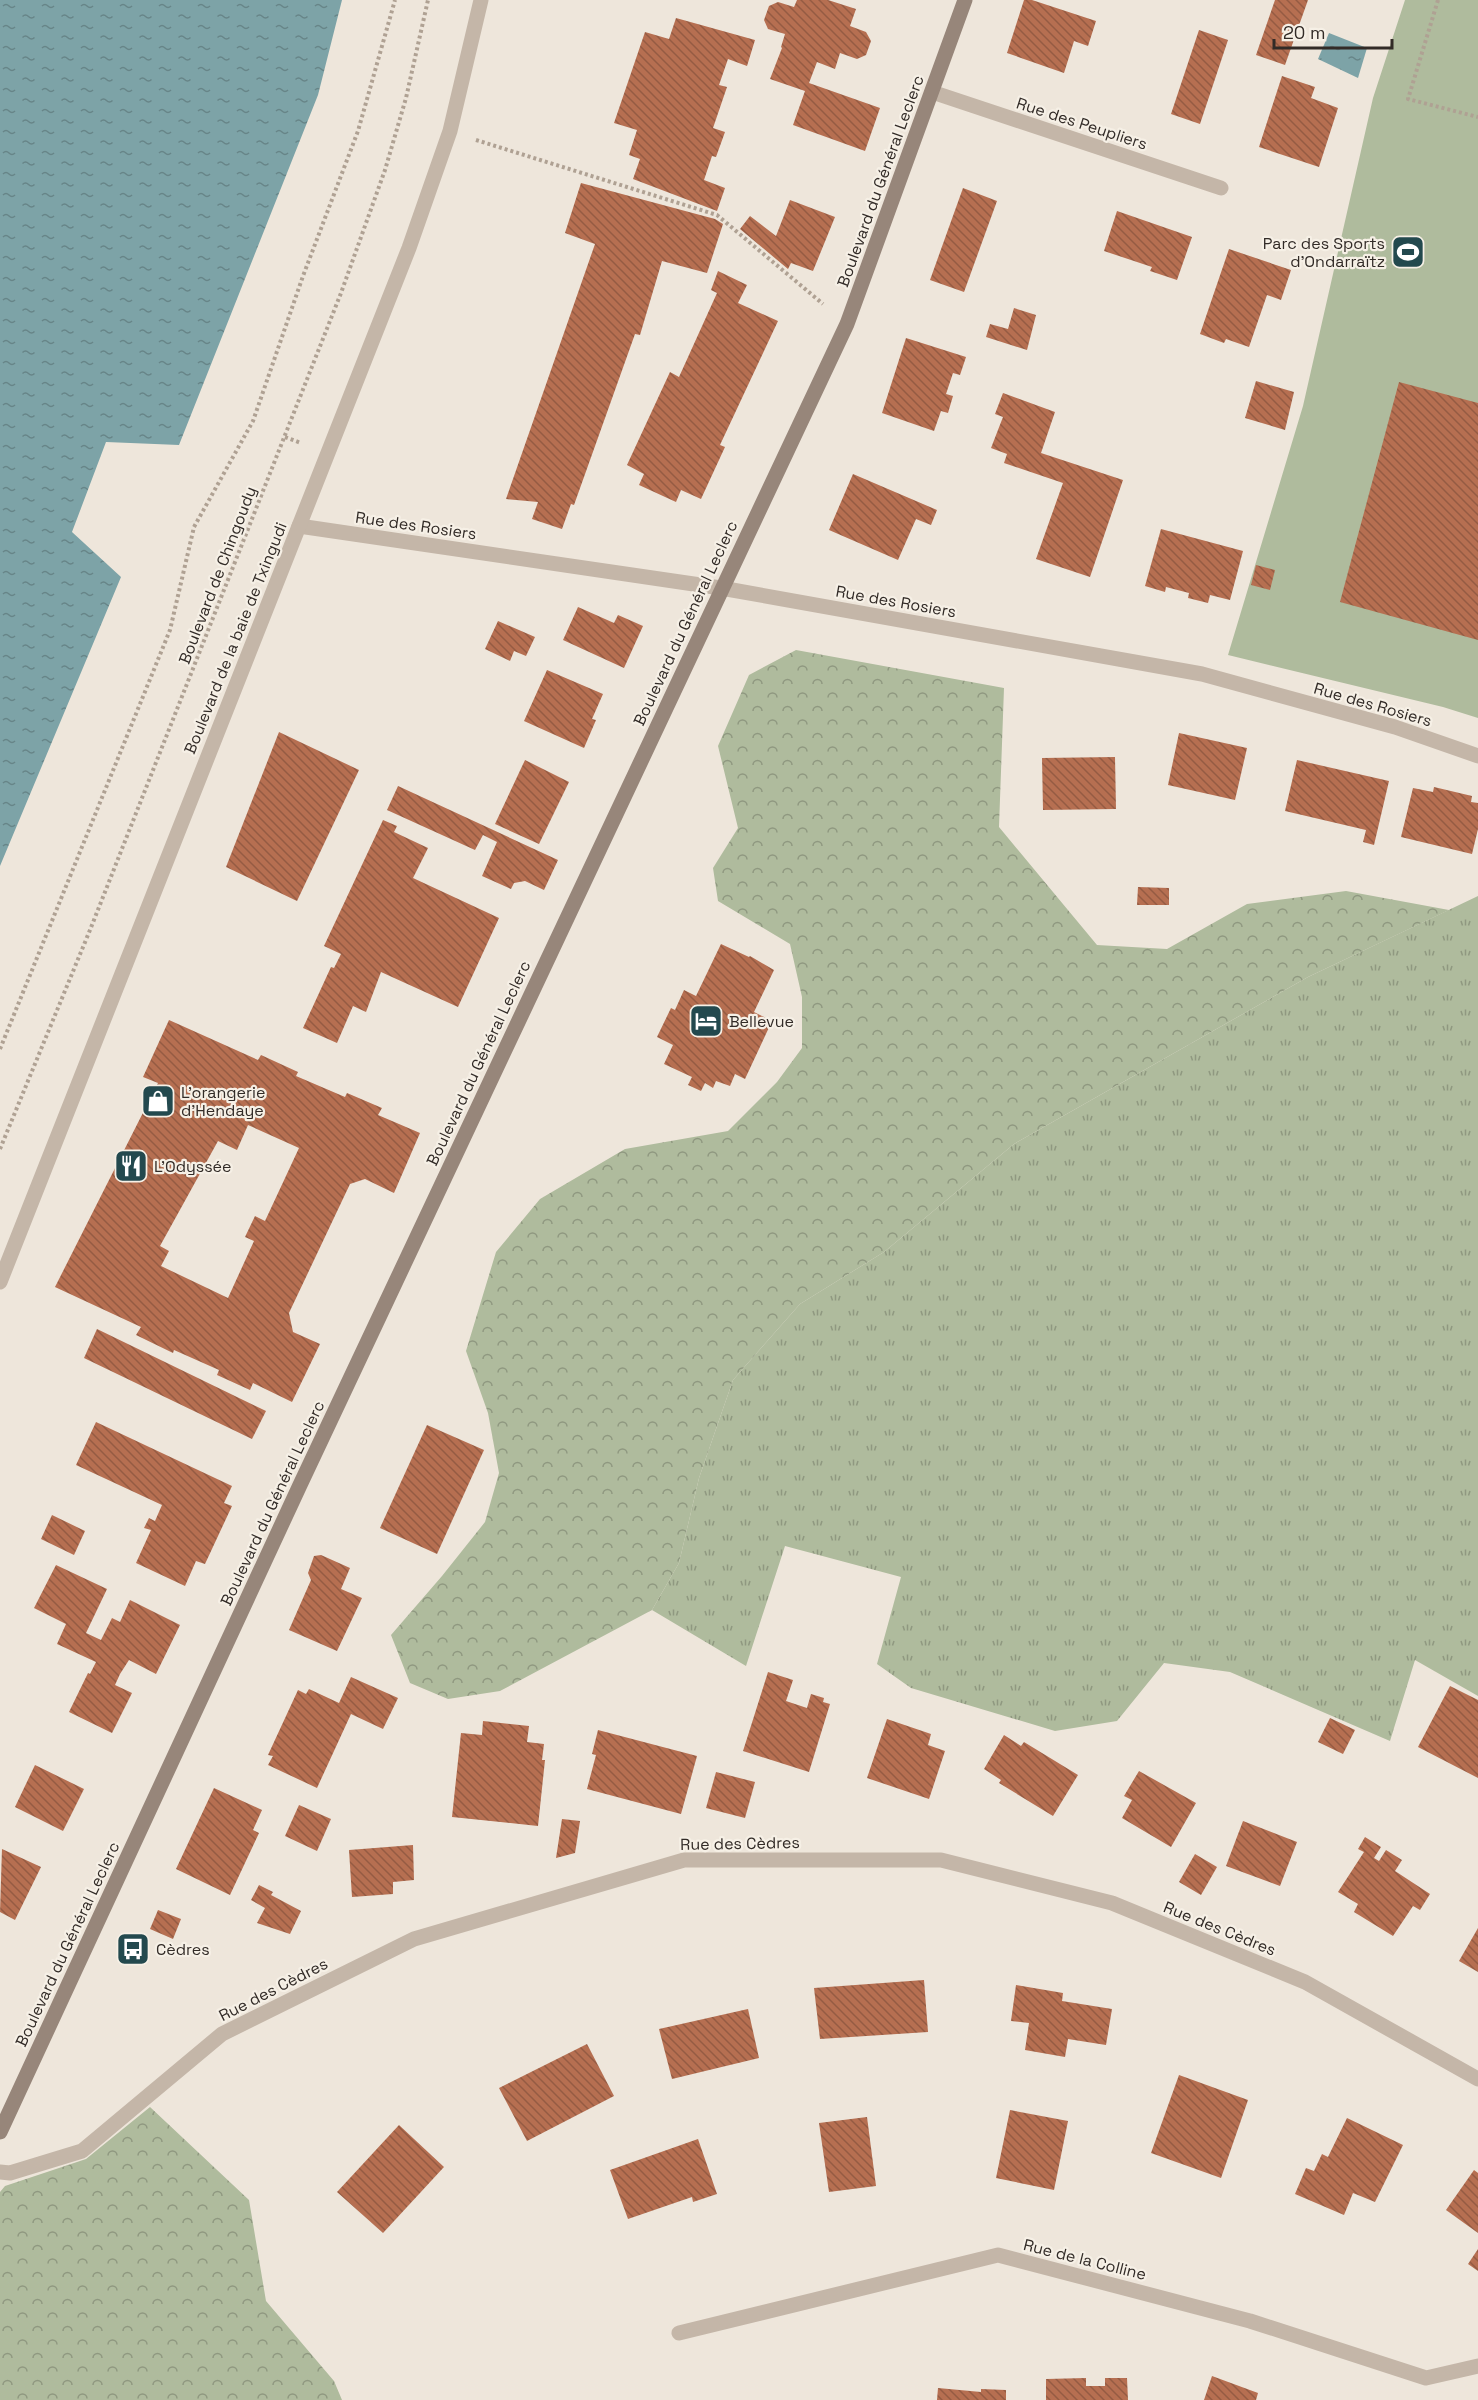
<svg xmlns="http://www.w3.org/2000/svg" width="1478" height="2400" font-family="'Space Grotesk',sans-serif">
<style>
.grass{fill:url(#grass-tufts)}
.forest{fill:url(#forest-crowns)}
.pitch{fill:#afbb9d}
.water{fill:url(#water-ripples)}
.building{fill:url(#building-back-hatch);fill-rule:evenodd}
.lines{fill:none;stroke-linecap:round;stroke-linejoin:round}
.path{stroke:#afa193;stroke-width:4;stroke-dasharray:3 3;stroke-linecap:butt}
.minor{stroke:#c4b6a8;stroke-width:15}
.secondary{stroke:#97867a;stroke-width:15}
.labels{text-anchor:middle;stroke-width:4.5;stroke-linejoin:round;paint-order:stroke}
.street-label{font-size:16px;fill:#322b27;stroke:#f6f0e6}
.poi-label{font-size:16px;fill:#322b27;stroke:#f6f0e6;text-anchor:start}
</style>
<defs>
<pattern id="grass-tufts" width="24" height="20" patternUnits="userSpaceOnUse" patternTransform="scale(1.5)"><rect width="24" height="20" fill="#afbb9d"/><path d="M3 7l-1-3M5 7V3M7 7l1-3M15 17l-1-3M17 17v-4M19 17l1-3" fill="none" stroke="#8f9880"/></pattern>
<pattern id="forest-crowns" width="20" height="18" patternUnits="userSpaceOnUse" patternTransform="scale(1.5)"><rect width="20" height="18" fill="#afbb9d"/><path d="M2 6a3 3 0 1 1 6 0M12 15a3 3 0 1 1 6 0" fill="none" stroke="#8f9880"/></pattern>
<pattern id="water-ripples" width="26" height="14" patternUnits="userSpaceOnUse" patternTransform="scale(1.5)"><rect width="26" height="14" fill="#7da3a7"/><path d="M2 4q2-2 4 0t4 0M15 11q2-2 4 0t4 0" fill="none" stroke="#678588"/></pattern>
<pattern id="building-back-hatch" width="6" height="6" patternUnits="userSpaceOnUse" patternTransform="scale(1.5)"><rect width="6" height="6" fill="#b66f51"/><path d="M-1 5l2 2M0 0l6 6M5-1l2 2" fill="none" stroke="#955b43"/></pattern>
</defs>
<rect width="100%" height="100%" fill="#eee6db"/>
<path class="grass" d="M1478,896V1696L1415,1660L1390,1741L1230,1672L1164,1663L1117,1721L1055,1731L911,1688L877,1664L901,1577L785,1546L746,1666L652,1610L679,1563L699,1478L733,1380L800,1304L884,1252L1014,1144L1308,977Z"/>
<g class="forest">
<path d="M796,650L1004,688L999,827L1097,945L1167,949L1247,904L1346,891L1449,910L1308,977L1014,1144L884,1252L800,1304L733,1380L699,1478L679,1563L652,1610L500,1691L448,1699L410,1683L391,1635L442,1576L485,1522L499,1473L488,1413L466,1351L496,1252L540,1199L625,1149L728,1131L777,1082L802,1048V997L790,944L718,901L713,868L738,828L718,746L749,675Z"/>
<path d="M150,2107L249,2200L266,2301L334,2381L342,2400H0V2192L5,2186L86,2159Z"/>
</g>
<path class="pitch" d="M1405,0H1478V718L1443,707L1228,655L1303,406L1373,98Z"/>
<g class="water">
<path d="M0,0H342L318,95L179,445L106,442L72,532L121,577L0,866Z"/>
<path d="M1329,33L1367,48L1358,78L1318,59Z"/>
</g>
<g class="building">
<path d="M797,0H828L856,9L850,26L866,32L871,41L866,55L857,59L840,53L835,69L817,62L809,83L880,108L865,151L793,125L805,91L770,79L782,48L781,47L785,34L768,29L764,20L769,6L778,2L794,7Z"/>
<path d="M1024,0H1032L1096,21L1088,46L1074,41L1064,73L1007,53Z"/>
<path d="M1275,0H1308L1285,65L1256,55Z"/>
<path d="M676,18L755,40L747,66L728,59L719,85L727,87L713,128L725,132L716,157L712,156L704,180L725,188L717,211L633,179L640,159L629,155L637,130L614,123L645,32L669,39Z"/>
<path d="M1199,30L1228,40L1200,124L1171,114Z"/>
<path d="M1282,76L1315,87L1311,98L1338,108L1319,167L1259,147Z"/>
<path d="M581,183L715,219L723,224L707,273L662,261L640,335L635,334L574,505L571,504L562,529L532,519L538,502L506,499L595,244L565,233Z"/>
<path d="M963,188L997,201L964,292L930,280Z"/>
<path d="M790,200L835,217L813,271L791,263L788,269L740,229L750,216L776,236Z"/>
<path d="M1117,211L1192,237L1177,280L1150,271L1152,267L1104,251Z"/>
<path d="M1229,249L1291,270L1281,300L1267,295L1249,347L1226,339L1224,343L1200,334Z"/>
<path d="M718,271L747,285L738,303L778,321L720,445L725,447L701,499L681,490L676,502L639,485L644,474L627,465L670,372L679,377L717,293L711,290Z"/>
<path d="M1014,308L1036,315L1027,350L986,337L990,324L1008,329Z"/>
<path d="M906,338L966,357L960,375L953,373L946,394L953,396L948,413L941,411L934,431L882,413Z"/>
<path d="M1256,381L1294,392L1285,430L1245,418Z"/>
<path d="M1399,382L1478,403V640L1340,602Z"/>
<path d="M1003,393L1055,412L1041,453L1123,480L1090,577L1036,559L1063,483L1004,463L1007,454L991,448L1003,417L995,414Z"/>
<path d="M853,474L937,510L931,525L916,519L898,560L829,530Z"/>
<path d="M1161,529L1243,551L1230,600L1210,595L1208,603L1188,598L1189,593L1166,587L1165,592L1145,586Z"/>
<path d="M1256,565L1275,570L1270,590L1251,585Z"/>
<path d="M578,607L614,623L618,615L643,626L624,668L563,640Z"/>
<path d="M498,621L535,637L526,656L514,651L510,661L485,649Z"/>
<path d="M547,670L603,694L592,719L596,720L584,748L524,721Z"/>
<path d="M279,732L359,770L297,901L226,867Z"/>
<path d="M1179,733L1247,748L1235,800L1168,785Z"/>
<path d="M1115,757L1116,809L1043,810L1042,758Z"/>
<path d="M525,760L569,782L539,844L495,824Z"/>
<path d="M1297,760L1389,781L1374,845L1363,842L1366,830L1285,811Z"/>
<path d="M398,786L558,860L544,890L525,881L514,883L511,889L482,876L497,842L483,835L475,850L387,810Z"/>
<path d="M1434,787L1472,796L1471,802L1478,803V829L1472,854L1401,837L1413,788L1433,792Z"/>
<path d="M383,820L397,826L394,832L428,848L413,878L499,918L458,1007L381,972L366,1012L353,1006L337,1043L303,1028L331,967L334,968L341,954L324,946Z"/>
<path d="M1138,887L1169,888V905H1137Z"/>
<path d="M721,944L749,957L750,956L774,970L754,1012L772,1021L745,1079L735,1074L730,1086L716,1081L713,1088L705,1083L701,1091L688,1085L692,1077L664,1064L673,1045L657,1037L671,1008L675,1010L684,990L696,996Z"/>
<path d="M169,1020L258,1060L261,1055L298,1072L296,1076L345,1097L347,1093L382,1108L378,1115L420,1133L394,1193L365,1179L350,1184L289,1313L293,1332L320,1344L292,1402L253,1383L250,1390L217,1375L219,1370L174,1350L173,1353L136,1335L141,1327L55,1287L158,1083L143,1077ZM248,1125L299,1148L265,1221L255,1216L245,1237L254,1241L228,1298L161,1266L169,1251L160,1246L218,1141L237,1150Z"/>
<path d="M97,1329L266,1411L252,1439L84,1358Z"/>
<path d="M96,1422L232,1486L224,1503L232,1506L205,1564L196,1561L185,1586L136,1563L151,1530L144,1528L149,1518L155,1521L162,1505L76,1465Z"/>
<path d="M427,1425L484,1450L437,1554L380,1528Z"/>
<path d="M52,1515L85,1531L74,1555L41,1539Z"/>
<path d="M321,1555L350,1568L341,1589L362,1598L337,1651L289,1630L311,1580L308,1573L314,1556Z"/>
<path d="M56,1565L107,1589L86,1633L101,1640L112,1618L120,1622L130,1600L180,1625L156,1674L129,1660L120,1674L115,1685L132,1693L112,1733L69,1712L88,1673L90,1674L96,1662L57,1644L66,1624L34,1608Z"/>
<path d="M768,1672L793,1680L786,1701L807,1708L811,1694L824,1698L823,1702L830,1704L809,1772L743,1751Z"/>
<path d="M351,1677L398,1698L383,1729L351,1714L317,1788L268,1765L273,1756L268,1755L298,1690L306,1694L309,1689L339,1703Z"/>
<path d="M1450,1686L1478,1700V1778L1418,1747Z"/>
<path d="M1330,1718L1355,1730L1343,1754L1318,1742Z"/>
<path d="M887,1719L931,1734L928,1745L945,1751L929,1799L867,1778Z"/>
<path d="M483,1721L529,1726L527,1742L544,1744L542,1760H545L538,1826L452,1817L461,1733L482,1735Z"/>
<path d="M598,1730L697,1756L681,1814L587,1789L596,1755L592,1754Z"/>
<path d="M1004,1735L1021,1746L1024,1742L1078,1775L1053,1816L999,1783L1001,1780L984,1769Z"/>
<path d="M35,1765L84,1789L63,1831L15,1807Z"/>
<path d="M1139,1771L1196,1803L1171,1847L1122,1818L1132,1800L1124,1796Z"/>
<path d="M716,1772L755,1782L745,1818L706,1808Z"/>
<path d="M214,1788L262,1810L253,1830L259,1833L230,1895L176,1869Z"/>
<path d="M299,1805L331,1819L317,1851L285,1836Z"/>
<path d="M562,1819L580,1821L575,1853L556,1858Z"/>
<path d="M1243,1821L1297,1842L1280,1886L1226,1866Z"/>
<path d="M1365,1837L1381,1847L1374,1858L1379,1861L1386,1850L1402,1860L1395,1871L1430,1894L1420,1910L1413,1906L1393,1936L1354,1912L1358,1904L1338,1892L1364,1852L1358,1849Z"/>
<path d="M413,1845L414,1880L393,1882V1894L352,1897L349,1850Z"/>
<path d="M2,1849L41,1867L15,1920L0,1912Z"/>
<path d="M1195,1854L1217,1867L1201,1895L1179,1882Z"/>
<path d="M259,1885L273,1892L271,1895L301,1911L290,1934L257,1923L265,1908L251,1900Z"/>
<path d="M158,1910L181,1919L173,1939L150,1929Z"/>
<path d="M1478,1928V1972L1459,1961Z"/>
<path d="M924,1980L928,2032L820,2039L814,1988Z"/>
<path d="M1016,1985L1063,1993L1062,2001L1112,2009L1106,2045L1068,2039L1065,2057L1025,2050L1029,2023L1011,2021Z"/>
<path d="M748,2009L759,2058L672,2079L659,2029Z"/>
<path d="M587,2044L614,2096L527,2141L499,2088Z"/>
<path d="M1179,2075L1248,2100L1221,2178L1151,2153Z"/>
<path d="M1010,2110L1068,2121L1054,2190L996,2178Z"/>
<path d="M867,2117L876,2186L829,2192L819,2123Z"/>
<path d="M1347,2118L1403,2145L1375,2202L1353,2193L1344,2215L1295,2194L1306,2168L1314,2171L1322,2154L1328,2157Z"/>
<path d="M399,2125L444,2167L383,2233L337,2192Z"/>
<path d="M698,2139L717,2194L693,2202L692,2197L628,2219L610,2170Z"/>
<path d="M1474,2170L1478,2173V2233L1446,2210Z"/>
<path d="M1478,2249V2271L1468,2264Z"/>
<path d="M1212,2376L1258,2393L1256,2400H1204Z"/>
<path d="M1086,2378V2386H1105V2378H1127L1128,2400H1046V2379Z"/>
<path d="M938,2388L981,2392V2389L1006,2390V2400H937Z"/>
</g>
<g class="lines">
<g class="path">
<path d="M1438,0L1408,99L1478,117"/>
<path d="M476,140L717,215L823,304"/>
<path d="M285,437L301,443"/>
<path d="M0,1049L170,630L194,527L253,421L303,276L358,131L395,0"/>
<path d="M0,1149L90,930L341,293L385,170L406,98L428,0"/>
</g>
<g class="minor">
<path d="M932,92L1221,188"/>
<path d="M299,526L721,588L1202,674L1395,727L1478,756"/>
<path d="M0,1282L409,248L450,131L481,0"/>
<path d="M0,2172L10,2173L82,2151L222,2034L414,1939L684,1860H941L1112,1903L1305,1982L1478,2079"/>
<path d="M679,2333L998,2255L1250,2321L1426,2378L1478,2366"/>
</g>
<path class="secondary" d="M0,2132L300,1485L847,324L965,0"/>
</g>
<defs>
<g id="stadium-square" transform="scale(1.725)"><rect x="-9" y="-9" width="18" height="18" rx="4" fill="#23494e" stroke="#f6f0e6"/><path d="M0-5a6.5 5 0 1 0 0 10a6.5 5 0 1 0 0-10ZM-3.5-1.8h7v3.6h-7Z" fill="#fff"/></g>
<g id="hotel-square" transform="scale(1.725)"><rect x="-9" y="-9" width="18" height="18" rx="4" fill="#23494e" stroke="#f6f0e6"/><path d="M-6-4.5h1.5V1H6V5H4.5V3h-9V5H-6ZM-4 0a1.8 1.8 0 1 1 3.6 0ZM.5 0V-2.5h3Q6-2.5 6 0Z" fill="#fff"/></g>
<g id="shop-square" transform="scale(1.725)"><rect x="-9" y="-9" width="18" height="18" rx="4" fill="#23494e" stroke="#f6f0e6"/><path d="M-5-2.5h2.3a2.7 3.5 0 0 1 5.4 0H5L5.5 6h-11ZM-1.5-2.5h3a1.5 2.3 0 0 0-3 0Z" fill="#fff"/></g>
<g id="restaurant-square" transform="scale(1.725)"><rect x="-9" y="-9" width="18" height="18" rx="4" fill="#23494e" stroke="#f6f0e6"/><path d="M-5-6h1v4h1v-4h1v4h1v-4h1v5L-1.5 .5V6h-2V.5L-5-1ZM5-6V6H3V1.5H1.5Q1.5-4 5-6Z" fill="#fff"/></g>
<g id="bus-square" transform="scale(1.725)"><rect x="-9" y="-9" width="18" height="18" rx="4" fill="#23494e" stroke="#f6f0e6"/><path d="M-5-6H5V4H4V6H2V4H-2V6H-4V4H-5ZM-3.5-4V0h7V-4ZM-3.5 1.2v1.5H-2V1.2ZM2 1.2v1.5H3.5V1.2Z" fill="#fff"/></g>
</defs>
<g fill-rule="evenodd">
<use href="#stadium-square" x="1408" y="252"/>
<use href="#hotel-square" x="706" y="1021"/>
<use href="#shop-square" x="158" y="1101"/>
<use href="#restaurant-square" x="131" y="1166"/>
<use href="#bus-square" x="133" y="1949"/>
</g>
<g class="labels">
<g class="street-label">
<text transform="translate(1082 123) rotate(18)" y="6">Rue des Peupliers</text>
<text transform="translate(880 181) rotate(-70)" y="6">Boulevard du Général Leclerc</text>
<text transform="translate(416 525) rotate(8)" y="6">Rue des Rosiers</text>
<text transform="translate(217 575) rotate(-69)" y="6">Boulevard de Chingoudy</text>
<text transform="translate(896 601) rotate(10)" y="6">Rue des Rosiers</text>
<text transform="translate(685 623) rotate(-65)" y="6">Boulevard du Général Leclerc</text>
<text transform="translate(235 638) rotate(-68)" y="6">Boulevard de la baie de Txingudi</text>
<text transform="translate(1373 704) rotate(16)" y="6">Rue des Rosiers</text>
<text transform="translate(478 1063) rotate(-65)" y="6">Boulevard du Général Leclerc</text>
<text transform="translate(272 1503) rotate(-65)" y="6">Boulevard du Général Leclerc</text>
<text transform="translate(740 1843) rotate(-1)" y="6">Rue des Cèdres</text>
<text transform="translate(1220 1928) rotate(22)" y="6">Rue des Cèdres</text>
<text transform="translate(67 1944) rotate(-65)" y="6">Boulevard du Général Leclerc</text>
<text transform="translate(273 1989) rotate(-27)" y="6">Rue des Cèdres</text>
<text transform="translate(1085 2259) rotate(14)" y="6">Rue de la Colline</text>
</g>
<g class="poi-label">
<text x="1385" y="249" text-anchor="end">Parc des Sports<tspan x="1385" dy="18">d'Ondarraïtz</tspan></text>
<text x="729" y="1027">Bellevue</text>
<text x="181" y="1098">L'orangerie<tspan x="181" dy="18">d'Hendaye</tspan></text>
<text x="154" y="1172">L'Odyssée</text>
<text x="156" y="1955">Cèdres</text>
</g>
</g>
<path d="M1274 39v9h118v-9" fill="none" stroke="#322b27" stroke-width="3"/>
<text x="1283" y="39" font-size="18" fill="#322b27" stroke="#f6f0e6" stroke-width="4.5" paint-order="stroke">20 m</text>
</svg>
